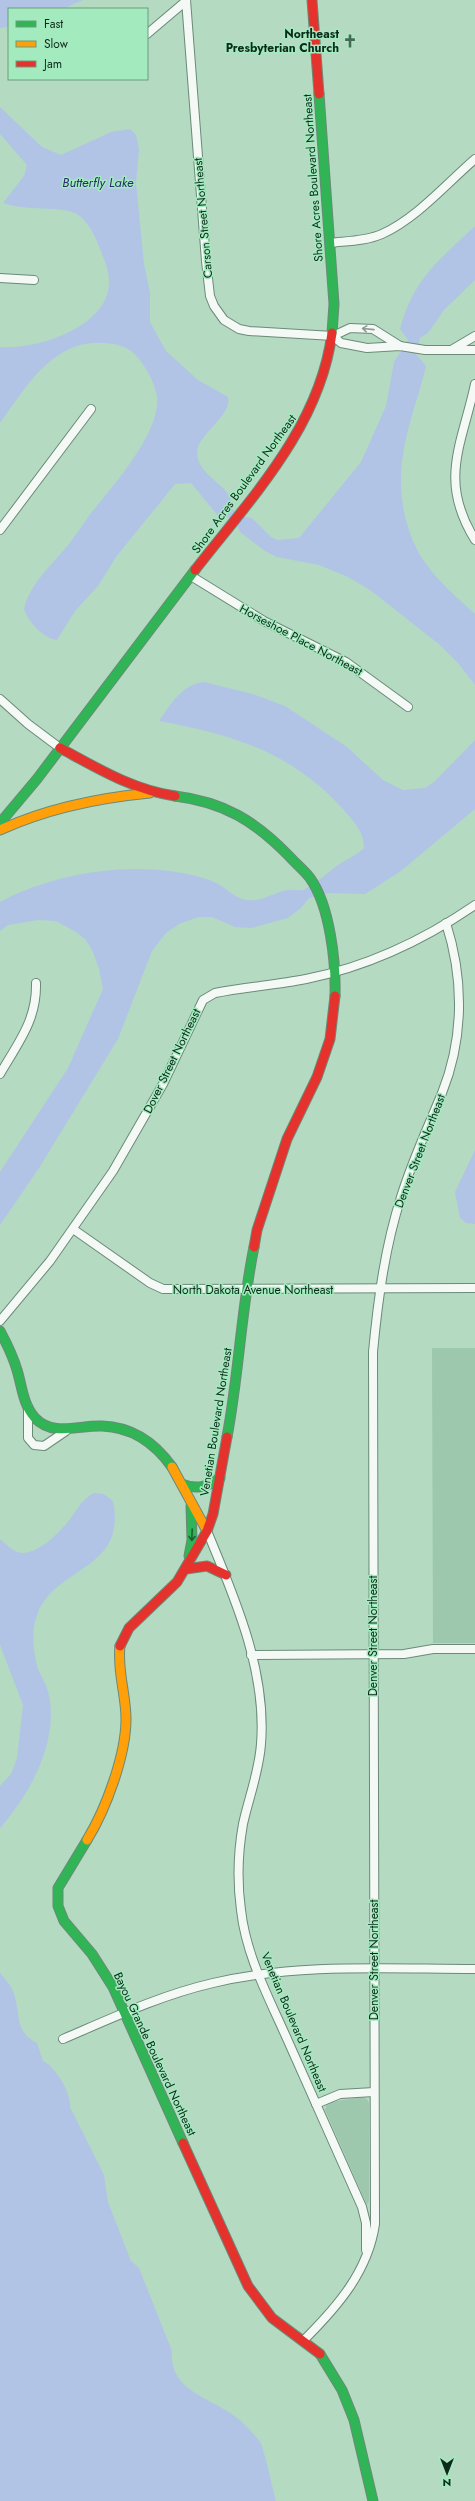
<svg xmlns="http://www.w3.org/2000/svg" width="475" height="2501" font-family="Jost,sans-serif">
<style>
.green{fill:#9dc8ad}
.water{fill:#b1c4e6}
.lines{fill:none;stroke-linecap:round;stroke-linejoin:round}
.street-casing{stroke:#6b8a78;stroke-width:10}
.fast-casing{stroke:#6b8a78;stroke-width:11}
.slow-casing{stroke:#6b8a78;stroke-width:11}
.jam-casing{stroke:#6b8a78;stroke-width:11}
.street{stroke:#f4f9f6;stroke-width:8}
.fast{stroke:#30b455;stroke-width:9}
.slow{stroke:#ff9f0a;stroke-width:9}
.jam{stroke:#e5322d;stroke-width:9}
.oneway{stroke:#8c9c93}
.oneway2{stroke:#1b6132}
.labels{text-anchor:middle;stroke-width:3;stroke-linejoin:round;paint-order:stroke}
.poi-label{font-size:12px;font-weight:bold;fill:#0d2a1a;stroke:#a4eabf;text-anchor:end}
.street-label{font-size:12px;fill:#0d2a1a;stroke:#a4eabf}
.water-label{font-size:13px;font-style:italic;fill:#2a2d70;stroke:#a4eabf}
</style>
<rect width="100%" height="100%" fill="#b4dac2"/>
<g class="green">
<path d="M432,1348H475V1643H433Z"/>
<path d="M361,2097L367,2099L369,2103V2201L367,2205L325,2110L327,2104L331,2102Z"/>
</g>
<g class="water">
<path d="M0,0H83L63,9H9V27L0,28Z"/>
<path d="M0,107L42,147L61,155L111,132L130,129L136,135L139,149L136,183L144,264L150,293V322L166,351L198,380L228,397C233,415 198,434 197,452C197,473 222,482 230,497C231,500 232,505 232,509L244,517L252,518L271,537L278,540L299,538L361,462L386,406L394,362L408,340L400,329C414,278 438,261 475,226V280L444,310L428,333L420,338L416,354L426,366C419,396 407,425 403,455C397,490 404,532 424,561C437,581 458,598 475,614V685L458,663L440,645L370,590L348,577L319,565L277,557L265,551L240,532L237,525L227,517H219L191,483L175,484L116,557L98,586L75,611L57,640C43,638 29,623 24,609C30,583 52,565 68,545C76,535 83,524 91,513C112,487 161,432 157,397C155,383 147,369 139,359C130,347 119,344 105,343C53,339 27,386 0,423V347C36,350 110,327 109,281C109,270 104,259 100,249C95,236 89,222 77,214C64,206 24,211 3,203L24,176L27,165L0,134Z"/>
<path d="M204,682L253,694L285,706L347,747L383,780L403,790L425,788L434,782L475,740V809L401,871L365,894L328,893L309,898L301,908L288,918L251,928L235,927L212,917H198L179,924L166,933L152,951L118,1039L39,1168L0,1225V1172L68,1068L103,989L99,969L93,952L86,940L76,932L56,921L38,920L8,925L0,931V902C60,870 147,858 212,881C224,885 233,898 246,900C262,902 273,893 287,890C293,889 300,892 305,889C316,884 324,875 334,868C344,860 353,858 364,848C364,831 353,821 343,809C290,751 233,735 159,721C171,704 182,684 204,682Z"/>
<path d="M475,1150V1224L466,1223L460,1218L455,1192Z"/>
<path d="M94,1493L104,1494L113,1501C127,1572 55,1565 37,1615C31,1631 33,1649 37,1666C39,1673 44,1680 47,1688C62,1736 31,1793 0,1828V1786L11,1774L17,1758L23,1705L0,1645V1539C6,1544 14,1553 23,1553C39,1552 56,1536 66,1524C76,1513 80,1500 94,1493Z"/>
<path d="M0,1973C5,1979 12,1986 14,1994C21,2014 14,2032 37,2043L43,2061C55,2066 72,2094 70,2107L104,2175L108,2202L131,2261L139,2268L172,2351C168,2391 212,2398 236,2417C245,2424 253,2433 260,2442C264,2448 273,2490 276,2501H0Z"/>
</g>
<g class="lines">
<g class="street-casing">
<g id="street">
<path d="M186,0L206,261L210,296L214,306L224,320L239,329L249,331L333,336L350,328L373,329L400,346"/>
<path d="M147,34L186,1"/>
<path d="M330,243C347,241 366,241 382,234C417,218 446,184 475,159"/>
<path d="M0,278L34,280"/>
<path d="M333,336L341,343L367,348L400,346L425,350H475"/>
<path d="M453,349L475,336"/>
<path d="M475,384C462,445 438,480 475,540"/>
<path d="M0,530L91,409"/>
<path d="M191,576L264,621L346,662L408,707"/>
<path d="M0,699L28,724L60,748"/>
<path d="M0,1074C18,1043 37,1020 36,983"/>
<path d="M73,1229L150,1283L163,1289L475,1288"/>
<path d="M0,1321L50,1261L113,1171L163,1084L203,1000L215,993C245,987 276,985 306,979C366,967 424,940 475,905"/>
<path d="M28,1407V1438L34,1445L44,1446L66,1431"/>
<path d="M207,1531C234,1596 267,1671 261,1744C259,1772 249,1797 243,1824C238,1852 237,1881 241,1910C246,1956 269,1998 288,2041C313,2096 337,2152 362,2207L366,2223V2250"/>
<path d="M251,1655L404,1654L433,1649H475"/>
<path d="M63,2039C112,2018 161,1995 213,1983C298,1963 388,1969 475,1969"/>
<path d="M316,2104L340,2094L374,2092"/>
<path d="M304,2340C337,2307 368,2272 375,2224L373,1352C378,1299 385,1247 401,1197C412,1161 428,1127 442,1093C464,1038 464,979 446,923"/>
</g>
</g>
<g class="fast-casing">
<g id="fast">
<path d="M319,94L334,304L332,333"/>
<path d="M175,796C224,802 255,821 289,856C295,863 304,870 310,878C330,906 336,962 335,996"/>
<path d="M0,823L37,779L195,570"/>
<path d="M0,1331C7,1344 13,1356 17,1370C22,1386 23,1405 35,1418C53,1437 79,1425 102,1426C132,1427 155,1443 172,1467"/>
<path d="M227,1437C239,1374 241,1310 254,1247"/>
<path d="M182,1484C197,1490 207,1487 220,1478"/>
<path d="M189,1556L192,1540L191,1506"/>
<path d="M87,1840L58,1888V1906L64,1921L92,1954L113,1987L183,2143"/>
<path d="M320,2354L342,2390L354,2420L373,2501"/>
</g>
</g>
<g class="slow-casing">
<g id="slow">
<path d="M0,830C48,808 97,798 150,793"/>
<path d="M172,1467L207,1531"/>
<path d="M87,1840C106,1809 126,1755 126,1719C126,1694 117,1671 120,1646"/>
</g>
</g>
<g class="jam-casing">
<g id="jam">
<path d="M312,0L319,94"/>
<path d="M195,570C251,498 320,427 332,333"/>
<path d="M60,748C97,768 133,790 175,796"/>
<path d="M254,1247L257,1230L287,1139L317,1077L330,1039L335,996"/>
<path d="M186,1569L207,1566L226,1575"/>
<path d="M120,1646L129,1628L177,1582L207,1531L213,1514L227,1437"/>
<path d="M183,2143L248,2286L272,2318L320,2354"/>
</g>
</g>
<use href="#street" class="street"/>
<use href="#fast" class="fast"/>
<use href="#slow" class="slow"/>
<use href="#jam" class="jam"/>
</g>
<defs><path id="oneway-shaft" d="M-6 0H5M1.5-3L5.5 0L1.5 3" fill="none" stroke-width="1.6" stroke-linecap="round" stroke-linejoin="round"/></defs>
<use class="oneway" href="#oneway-shaft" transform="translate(368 329) rotate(-174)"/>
<use class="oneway2" href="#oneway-shaft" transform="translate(192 1535) rotate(92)"/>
<defs>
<g id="church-bare" transform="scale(1.08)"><path d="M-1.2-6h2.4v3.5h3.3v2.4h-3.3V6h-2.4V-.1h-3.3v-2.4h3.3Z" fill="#476855" stroke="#a4eabf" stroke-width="2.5" paint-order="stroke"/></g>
</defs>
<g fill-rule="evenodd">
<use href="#church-bare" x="350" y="41"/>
</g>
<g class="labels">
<g class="poi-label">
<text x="339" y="38">Northeast<tspan x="339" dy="14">Presbyterian Church</tspan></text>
</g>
<g class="street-label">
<text transform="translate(313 178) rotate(-94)" y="4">Shore Acres Boulevard Northeast</text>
<text transform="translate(203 218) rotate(-95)" y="4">Carson Street Northeast</text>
<text transform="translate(244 484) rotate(-54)" y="4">Shore Acres Boulevard Northeast</text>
<text transform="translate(301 640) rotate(28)" y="4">Horseshoe Place Northeast</text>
<text transform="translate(172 1061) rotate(-64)" y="4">Dover Street Northeast</text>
<text transform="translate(420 1151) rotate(-69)" y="4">Denver Street Northeast</text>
<text x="253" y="1294">North Dakota Avenue Northeast</text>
<text transform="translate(216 1422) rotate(-81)" y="4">Venetian Boulevard Northeast</text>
<text transform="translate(373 1636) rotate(-90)" y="4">Denver Street Northeast</text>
<text transform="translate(374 1960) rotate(-90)" y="4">Denver Street Northeast</text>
<text transform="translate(294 2022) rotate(67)" y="4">Venetian Boulevard Northeast</text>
<text transform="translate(155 2054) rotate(65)" y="4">Bayou Grande Boulevard Northeast</text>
</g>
<g class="water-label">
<text x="98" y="187">Butterfly Lake</text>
</g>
</g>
<rect x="8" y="8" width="140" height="72" fill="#a4eabf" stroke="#689d7d"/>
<rect x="16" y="21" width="20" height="6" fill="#30b455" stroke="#689d7d"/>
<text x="44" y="28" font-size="12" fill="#0d2a1a">Fast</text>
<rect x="16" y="41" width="20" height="6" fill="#ff9f0a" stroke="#689d7d"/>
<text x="44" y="48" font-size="12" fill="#0d2a1a">Slow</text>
<rect x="16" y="61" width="20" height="6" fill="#e5322d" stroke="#689d7d"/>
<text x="44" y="68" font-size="12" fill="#0d2a1a">Jam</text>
<g transform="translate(447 2473) rotate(180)" stroke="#a4eabf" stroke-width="3" paint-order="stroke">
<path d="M0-3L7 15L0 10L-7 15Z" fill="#0d2a1a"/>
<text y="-6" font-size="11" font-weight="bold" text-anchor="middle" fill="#0d2a1a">N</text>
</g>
</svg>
